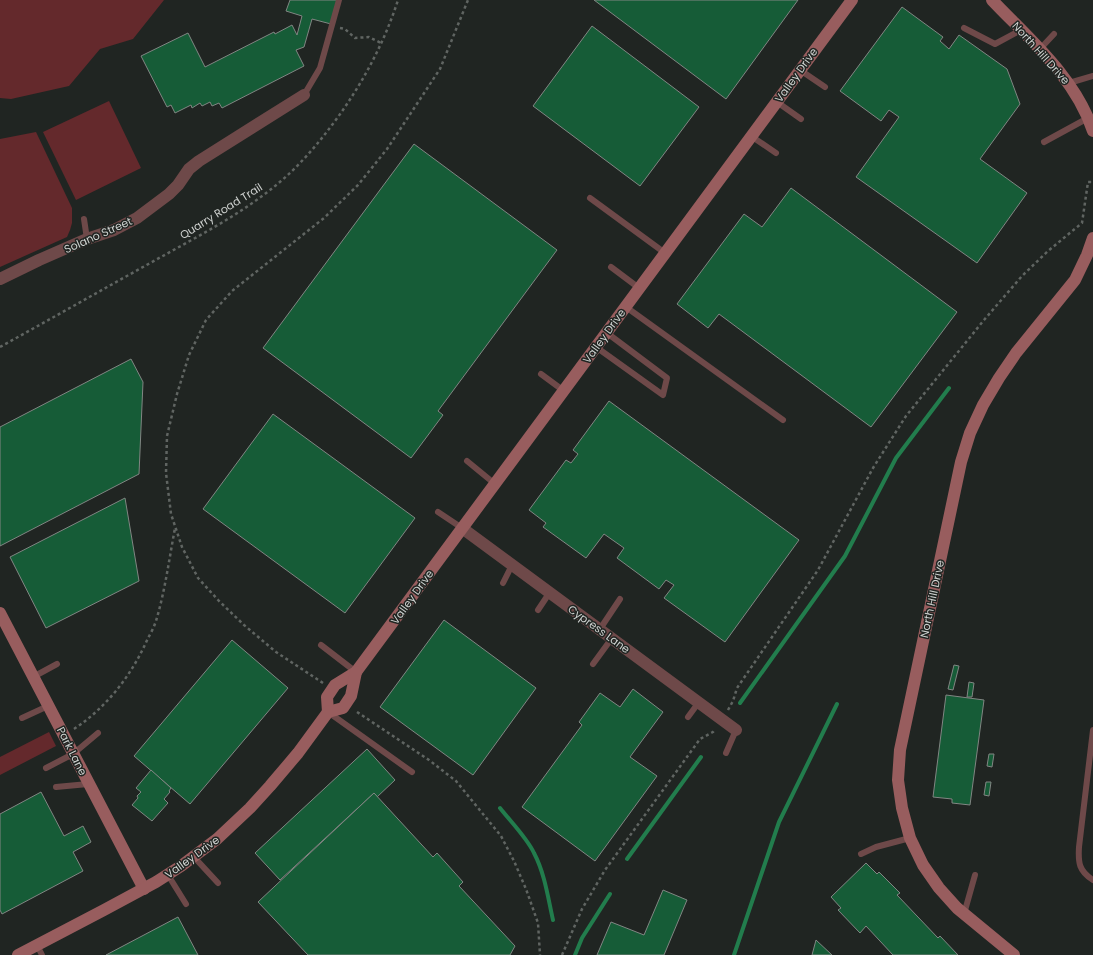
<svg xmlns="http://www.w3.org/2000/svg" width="1093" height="955" font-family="Poppins,sans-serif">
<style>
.green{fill:#64292c}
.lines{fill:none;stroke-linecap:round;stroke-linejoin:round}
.stream{stroke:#227d4d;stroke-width:4}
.building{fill:#165c37;stroke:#818683}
.path{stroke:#606562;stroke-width:2.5;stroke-dasharray:3 3;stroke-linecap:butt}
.lane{stroke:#6e4949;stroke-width:6}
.street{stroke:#6e4949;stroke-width:12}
.secondary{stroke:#985d5e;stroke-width:12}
.labels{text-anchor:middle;stroke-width:3;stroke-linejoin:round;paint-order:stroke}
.street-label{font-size:11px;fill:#cfd2d0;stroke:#202522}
</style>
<rect width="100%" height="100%" fill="#202522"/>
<g class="green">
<path d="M0,0H164L133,39L100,49L69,86L11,99L0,98Z"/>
<path d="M109,101L141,168L76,200L43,132Z"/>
<path d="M36,132L72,208V223L70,230L67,237L0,267V139Z"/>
<path d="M49,732L56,746L0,775V757Z"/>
</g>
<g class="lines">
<g class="stream">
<path d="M740,703L845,556L896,458L949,388"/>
<path d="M500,808C511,822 527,838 534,853C545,874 548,898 553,920"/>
<path d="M627,859L701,757"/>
<path d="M575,955L582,938L610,894"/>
<path d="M734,955L779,822L837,704"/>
</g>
</g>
<g class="building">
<path d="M290,0H338L331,24L312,19L304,47L296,50L304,66L222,108L219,103L212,106L210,102L202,106L200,103L192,108L191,105L175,113L171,105L167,107L141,56L188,33L205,67L274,32L275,34L292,25L297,35L302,16L286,11Z"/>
<path d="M594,0H798L726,99Z"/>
<path d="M902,7L943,37L940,41L949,49L959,35L1007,69L1020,104L980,159L1027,193L977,263L856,177L899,117L889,110L881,121L840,91Z"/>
<path d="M592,26L699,107L640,186L533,106Z"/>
<path d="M414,144L557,250L438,411L443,415L411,458L263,348Z"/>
<path d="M791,188L957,312L871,427L719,314L708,328L677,304L744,214L762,227Z"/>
<path d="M131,359L143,382L139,474L0,546V427Z"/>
<path d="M609,401L799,540L725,642L664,598L674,585L666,580L659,589L617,558L624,548L604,534L586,558L543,527L546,523L529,510L566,460L571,463L578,454L573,450Z"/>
<path d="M273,414L415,518L345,613L203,509Z"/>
<path d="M125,498L139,581L46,628L10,557Z"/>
<path d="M444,620L536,688L473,775L380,707Z"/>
<path d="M232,640L288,688L190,804L134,756Z"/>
<path d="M954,665L959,666L953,690L948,689Z"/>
<path d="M969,682L974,683L972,697H967Z"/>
<path d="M633,689L663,712L630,757L657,776L595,861L522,807L582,725L579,722L600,693L620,707Z"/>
<path d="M946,695L984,700L970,805L952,803V799L933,797Z"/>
<path d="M367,749L395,780L377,797L374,793L280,880L255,853Z"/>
<path d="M989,754H994L992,767L987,766Z"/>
<path d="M151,770L171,788L169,791L170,792L164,799L168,803L152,821L132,805L138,798L137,796L141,792L136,788Z"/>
<path d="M986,782H991L989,796L984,795Z"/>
<path d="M41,792L64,836L83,826L91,842L73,852L83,871L2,914L0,910V814Z"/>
<path d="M374,793L433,857L437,853L463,882L459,886L515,946L510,955H308L258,902Z"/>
<path d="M866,863L877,874L879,872L900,893L897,895L938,938L940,936L958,955H893L866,926L860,933L838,910L841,908L831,897Z"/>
<path d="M663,890L687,900L664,955H597L611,922L644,935Z"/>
<path d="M178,917L198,955H106Z"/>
<path d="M816,940L832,955H812Z"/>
</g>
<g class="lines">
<g class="path">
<path d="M340,28L345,29L355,38L369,37L381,43"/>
<path d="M0,347C54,317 107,287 161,257C202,234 245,212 281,181C294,170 306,157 317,144C352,102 381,53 398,0"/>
<path d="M323,683L276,652L244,625L219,601L198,578L182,547L171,514L166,473L167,436L177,394L189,355L206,320L232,291L324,218L358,185L387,149L440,69L468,0"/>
<path d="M728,710L733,701L737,688L818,570L873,468L906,416L984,320L1022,276L1048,251L1082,223L1088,182H1093"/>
<path d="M357,712L429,760L456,781L501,836L514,861L526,889L538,923L540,955"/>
<path d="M74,729C107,707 132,675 148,638C151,633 154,627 156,621C165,591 169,560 175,528"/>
<path d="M562,955L582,909L605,870L700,739L713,732L715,729"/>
</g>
<g class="lane">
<path d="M964,28L995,44L1021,30"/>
<path d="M1040,49L1054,34"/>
<path d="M800,70L825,87"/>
<path d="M1069,83L1093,76"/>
<path d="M304,95L320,68L339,0"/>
<path d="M777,102L801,119"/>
<path d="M751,136L776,153"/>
<path d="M1044,142L1088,118"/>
<path d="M590,198L665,253"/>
<path d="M84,219L87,239"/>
<path d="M611,267L639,288"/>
<path d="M626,307L783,420"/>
<path d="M596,347L663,395L667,378L607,333"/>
<path d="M541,374L564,391"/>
<path d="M467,461L495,484"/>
<path d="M438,512L462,528"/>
<path d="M503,583L512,565"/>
<path d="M538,610L550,592"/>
<path d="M600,629L620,599"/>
<path d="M321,645L356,672"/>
<path d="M593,664L612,638"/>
<path d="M33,677L57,664"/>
<path d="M328,712L412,772"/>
<path d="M688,717L699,702"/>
<path d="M22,718L48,706"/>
<path d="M1093,730L1079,847C1078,863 1079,871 1093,880"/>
<path d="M726,753L736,730"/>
<path d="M46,768L73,754L98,733"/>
<path d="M56,787L88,784"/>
<path d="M861,854L876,847L910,838"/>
<path d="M194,857L218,883"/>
<path d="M168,875L186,904"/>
<path d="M964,914L975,875"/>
<path d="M37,945L42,955"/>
</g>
<g class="street">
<path d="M0,279L39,260L87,239L114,230L137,218L169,194L178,185L189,169L199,161L304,95"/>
<path d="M462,528L736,730"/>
</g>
<g class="secondary">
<path d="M992,0C1030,40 1075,77 1093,131"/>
<path d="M0,613L144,889"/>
<path d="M328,712L327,697L335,685L356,672L852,0"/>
<path d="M18,955L104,910L156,882L181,866L217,839L250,808L270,786L298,753L328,712L343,708L351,696L356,672"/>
<path d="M1014,955L957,908L939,888L923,865L910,838L902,808L898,780L900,750L961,462L970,433L983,405L999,378L1016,353L1075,280L1087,255L1093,238"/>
</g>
</g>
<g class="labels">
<g class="street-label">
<text transform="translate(1041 53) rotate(48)" y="4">North Hill Drive</text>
<text transform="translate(796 75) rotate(-54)" y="4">Valley Drive</text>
<text transform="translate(221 211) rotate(-32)" y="4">Quarry Road Trail</text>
<text transform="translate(98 235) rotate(-24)" y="4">Solano Street</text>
<text transform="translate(604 336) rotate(-54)" y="4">Valley Drive</text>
<text transform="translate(412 597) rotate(-54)" y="4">Valley Drive</text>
<text transform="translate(932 599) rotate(-78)" y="4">North Hill Drive</text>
<text transform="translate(599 629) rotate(36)" y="4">Cypress Lane</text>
<text transform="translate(72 751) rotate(63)" y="4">Park Lane</text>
<text transform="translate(192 857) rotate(-36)" y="4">Valley Drive</text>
</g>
</g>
</svg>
